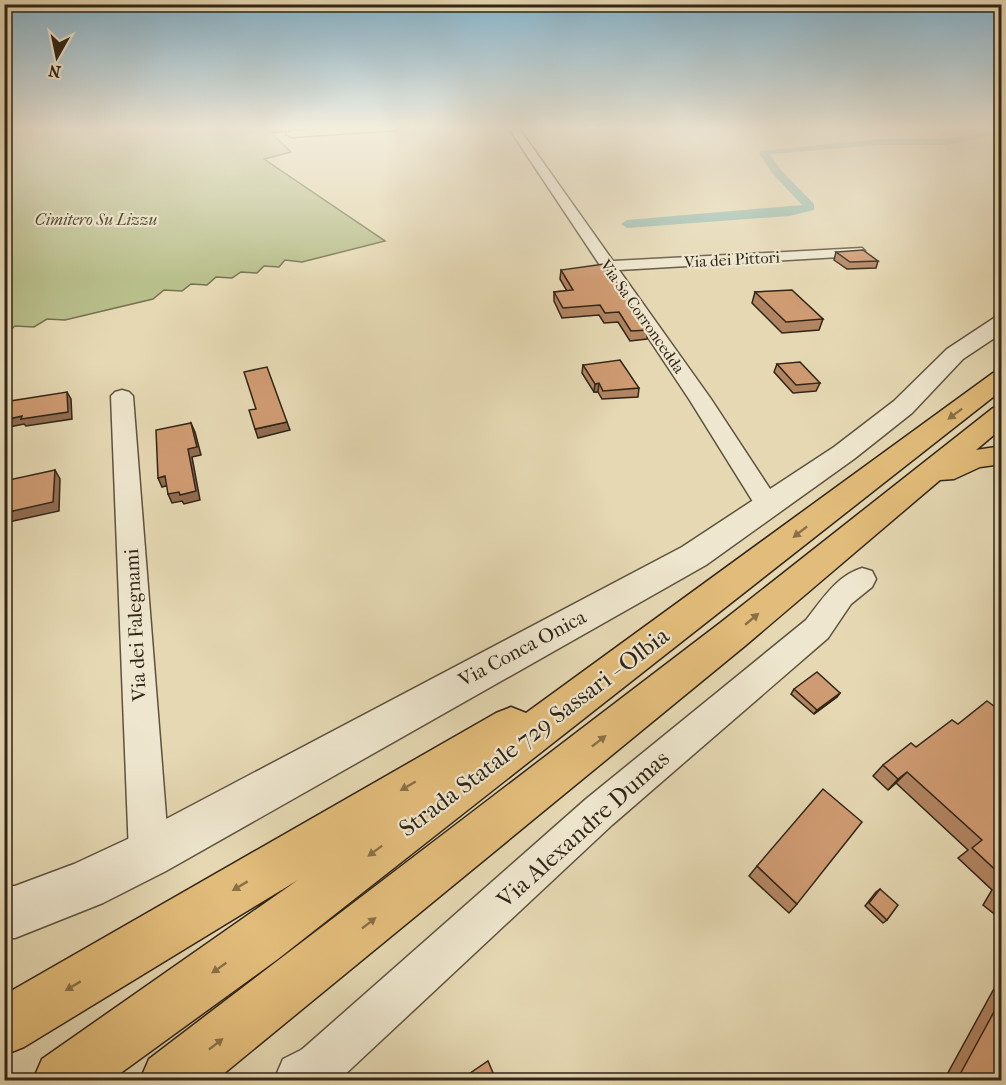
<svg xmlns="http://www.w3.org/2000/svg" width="1006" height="1085" font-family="'IM FELL French Canon',serif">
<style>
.green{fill:#b8be8a;stroke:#747250;stroke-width:1.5}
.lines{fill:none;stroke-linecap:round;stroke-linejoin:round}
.canal{fill:#96baac;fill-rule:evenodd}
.minor-casing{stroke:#5e523e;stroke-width:3}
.tertiary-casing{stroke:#5e523e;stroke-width:3}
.trunk-casing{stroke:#312517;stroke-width:3}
.minor{fill:#eee6ce;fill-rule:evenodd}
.tertiary{fill:#eee6ce;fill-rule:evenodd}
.trunk{fill:#e2bc7a;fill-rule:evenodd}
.wall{fill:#b28562;stroke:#312517;stroke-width:1.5}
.shaded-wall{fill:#916c50;stroke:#312517;stroke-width:1.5}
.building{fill:#cf9b72;stroke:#312517;stroke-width:1.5}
.oneway{fill:#8a7048}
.labels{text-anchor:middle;stroke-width:4.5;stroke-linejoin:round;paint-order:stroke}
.far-park-label{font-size:16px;font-style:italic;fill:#534b34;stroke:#eee6ce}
.far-street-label{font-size:16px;fill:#312517;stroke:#eee6ce}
.street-label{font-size:20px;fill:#312517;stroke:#eee6ce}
.near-street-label{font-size:24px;fill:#312517;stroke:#eee6ce}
</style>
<rect width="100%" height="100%" fill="#e5d8b3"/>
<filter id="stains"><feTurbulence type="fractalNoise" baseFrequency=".00333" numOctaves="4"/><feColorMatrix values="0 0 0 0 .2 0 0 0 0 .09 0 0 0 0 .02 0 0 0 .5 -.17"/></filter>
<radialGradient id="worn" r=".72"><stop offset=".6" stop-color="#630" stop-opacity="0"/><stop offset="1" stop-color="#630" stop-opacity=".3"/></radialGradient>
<path class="green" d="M5,127H266L291,152L264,159L385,241L302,262L285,260L279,267L264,266L257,273L241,272L232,278L216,277L207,285L191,284L182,291L164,290L153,299L65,320L47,319L34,327L15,326L5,334Z"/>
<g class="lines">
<path class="canal" d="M990,127H998L1002,133L947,145H879L770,154L780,169L814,204V210L789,216L627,228L621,224L627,220L802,205L772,173L759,153L761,151L879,139H947L992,131Z"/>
<g class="minor-casing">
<g id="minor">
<path d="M351,127H401L396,130L291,137L286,134L291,131Z"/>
<path d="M508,127H518L613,261L862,248L865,251L857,256L619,270L711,399L778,501L782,507L778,513L769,516L760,513L689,399Z"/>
<path d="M122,390L129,392L133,396L169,854L163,868L149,874L135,868L129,854L111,396L115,392Z"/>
<path d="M862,568L872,571L876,579L872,587L851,604L828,638L612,825L339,1080H284L283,1077L290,1060L586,799L806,620C822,600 836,576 862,568Z"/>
</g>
</g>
<g class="tertiary-casing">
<g id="tertiary">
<path d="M1002,317V333L963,359L912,413L854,459L706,565L166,871L103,903L15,938H4V886H15L74,864L132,837L682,547L834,447L894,401L947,349L994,318Z"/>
<path d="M307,1047L328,1056L338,1080H274L283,1059Z"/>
</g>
</g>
<g class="trunk-casing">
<g id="trunk">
<path d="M1002,371V390L278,959L111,1080H33L42,1059L298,880L24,1047L4,1055V995L496,713L511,707L526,713L993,373Z"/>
<path d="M1002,406V428L976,450L1002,446V464L980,467L954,479L940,480L746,645L216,1080H140L149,1059L720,623L993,408Z"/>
</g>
</g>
<use href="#minor" class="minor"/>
<use href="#tertiary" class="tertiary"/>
<use href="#trunk" class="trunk"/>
</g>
<g class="wall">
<path d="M836,252L878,261L876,268L847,269L834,260Z"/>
<path d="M561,270L648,330L647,339L630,341L618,322L604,323L599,315L562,318L554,301V292L567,291L560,279Z"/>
<path d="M755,292L823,319L819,330L782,333L752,303Z"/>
<path d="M777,364L820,383L816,391L793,393L774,372Z"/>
<path d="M583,365L639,388L638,397L602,399L598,392H594L582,373Z"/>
<path d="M794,689L840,693L837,697L814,714L791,694Z"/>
<path d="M1002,712V920L983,905L992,890L958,858L968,850L896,783L888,790L873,776L883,765L958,724Z"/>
<path d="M757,866L797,904L789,913L749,876Z"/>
<path d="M880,889L887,920L883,923L865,906L876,892Z"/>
<path d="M1002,974V1080H944Z"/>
</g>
<g class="shaded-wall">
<path d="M290,127H318L273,133V129Z"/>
<path d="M440,127H463L440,128Z"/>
<path d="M599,383L598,392H594L595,384Z"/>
<path d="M67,392L71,399L72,419L26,426L24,424L4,428V420L22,416Z"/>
<path d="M287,422L290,430L258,438L255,429Z"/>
<path d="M191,423L195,432L201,455L192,457L200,500L184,504L182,501L172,503L168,494Z"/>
<path d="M55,470L60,479L59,511L4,523V513Z"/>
<path d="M165,476L169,485L162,487L158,478Z"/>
<path d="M840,693L837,697L814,714L817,710Z"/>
<path d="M907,772L896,783L888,790L898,779Z"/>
</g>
<g class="building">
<path d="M273,127H290L273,129Z"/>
<path d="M863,250L878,261L850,262L836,252Z"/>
<path d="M604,264L648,330L631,331L619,312L605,313L600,305L563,308L554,292L573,290L561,270Z"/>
<path d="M792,290L823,319L786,322L755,292Z"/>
<path d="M620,360L639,388L603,391L599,383L595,384L583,365Z"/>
<path d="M800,362L820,383L796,385L777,364Z"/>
<path d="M267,367L287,422L255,429L249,410L256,409L244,372Z"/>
<path d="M67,392L68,412L21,419L22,416L4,420V402Z"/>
<path d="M191,423L197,447L188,449L196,491L180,495L179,492L168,494L165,476L158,478L156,430Z"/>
<path d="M55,470L53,502L4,513V481Z"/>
<path d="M817,672L840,693L817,710L794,689Z"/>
<path d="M987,701L1002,712V876L972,848L982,840L907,772L898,779L883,765L911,743L916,747L952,720L958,724Z"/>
<path d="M823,789L862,822L797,904L757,866Z"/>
<path d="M880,889L898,905L887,920L869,903Z"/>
<path d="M1002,889V899L997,896Z"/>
<path d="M1002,997V1080H957Z"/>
<path d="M488,1061L496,1080H460Z"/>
</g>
<defs><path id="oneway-solid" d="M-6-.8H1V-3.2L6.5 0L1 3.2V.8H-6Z" transform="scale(1.5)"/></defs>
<g class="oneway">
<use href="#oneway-solid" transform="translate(955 414) rotate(143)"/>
<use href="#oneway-solid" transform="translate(800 532) rotate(142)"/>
<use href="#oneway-solid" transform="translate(752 619) rotate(-40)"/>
<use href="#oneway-solid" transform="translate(599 741) rotate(-38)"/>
<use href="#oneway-solid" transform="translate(408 786) rotate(150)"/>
<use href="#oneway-solid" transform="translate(375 851) rotate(143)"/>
<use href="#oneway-solid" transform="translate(240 886) rotate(149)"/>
<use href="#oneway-solid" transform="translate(369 923) rotate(-38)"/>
<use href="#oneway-solid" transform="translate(219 968) rotate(145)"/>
<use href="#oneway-solid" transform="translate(73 986) rotate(149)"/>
<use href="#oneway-solid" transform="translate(216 1044) rotate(-38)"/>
</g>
<linearGradient id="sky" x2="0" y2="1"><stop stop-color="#87b6d0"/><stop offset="0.46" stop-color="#f3eddd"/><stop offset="1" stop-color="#f3eddd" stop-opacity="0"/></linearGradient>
<rect width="1006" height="279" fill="url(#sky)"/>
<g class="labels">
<g class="far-park-label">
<text x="96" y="225">Cimitero Su Lizzu</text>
</g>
<g class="far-street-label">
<text transform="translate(732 259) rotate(-3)" y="6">Via dei Pittori</text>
<text transform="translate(643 316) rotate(55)" y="6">Via Sa Corroncedda</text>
</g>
<g class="street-label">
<text transform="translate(135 625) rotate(-93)" y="7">Via dei Falegnami</text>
<text transform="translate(522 648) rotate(-28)" y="7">Via Conca Onica</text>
</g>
<g class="near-street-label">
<text transform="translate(534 732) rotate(-37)" y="8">Strada Statale 729 Sassari - Olbia</text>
<text transform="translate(583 829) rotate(-42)" y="8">Via Alexandre Dumas</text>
</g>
</g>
<rect width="1006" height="1085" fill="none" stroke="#e5d8b3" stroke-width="24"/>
<rect x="6" y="6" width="994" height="1073" fill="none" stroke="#312517" stroke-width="3"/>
<rect x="12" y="12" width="982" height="1061" fill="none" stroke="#312517" stroke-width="1.5"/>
<g transform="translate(57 57) rotate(189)" stroke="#eee6ce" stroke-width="4.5" paint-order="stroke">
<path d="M0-4.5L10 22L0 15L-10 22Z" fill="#312517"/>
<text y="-9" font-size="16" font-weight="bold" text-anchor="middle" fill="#312517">N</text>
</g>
<rect width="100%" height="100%" filter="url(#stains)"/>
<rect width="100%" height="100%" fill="url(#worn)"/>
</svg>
